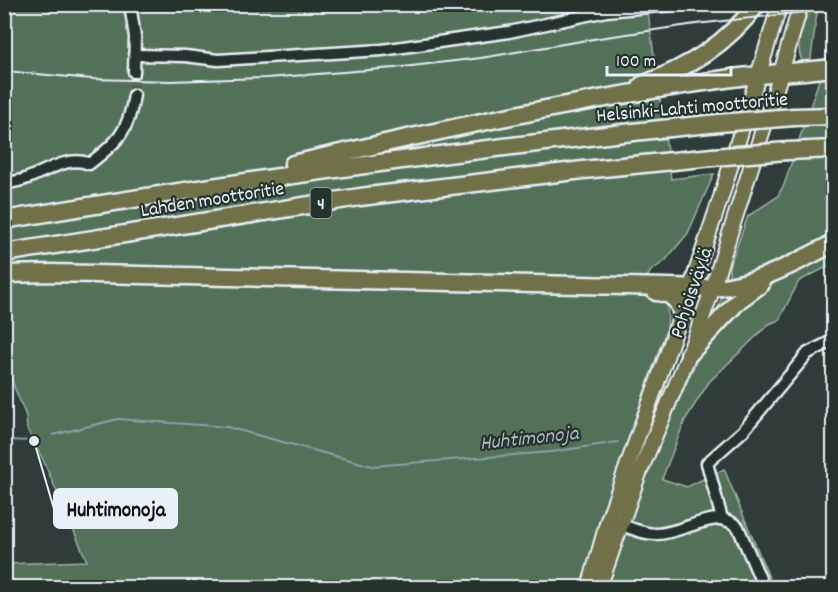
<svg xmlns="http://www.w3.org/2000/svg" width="838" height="592" font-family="Dekko,sans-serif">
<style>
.green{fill:#527059;stroke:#9db0a8;stroke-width:1.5}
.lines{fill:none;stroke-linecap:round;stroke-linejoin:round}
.stream{stroke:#8aa1a8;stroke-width:2}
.minor-tunnel{stroke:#4b5756;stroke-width:10;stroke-dasharray:10 5;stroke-linecap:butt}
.minor-casing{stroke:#e8f1f8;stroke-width:15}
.major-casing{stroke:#e8f1f8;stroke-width:18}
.highway-casing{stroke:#e8f1f8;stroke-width:21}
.minor{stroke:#26332d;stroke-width:10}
.major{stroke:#6f714a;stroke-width:14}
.highway{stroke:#6f714a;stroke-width:16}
.rail{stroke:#e8f1f8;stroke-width:2}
.highway-bridge-casing{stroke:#e8f1f8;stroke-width:21;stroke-linecap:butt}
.highway-bridge{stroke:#6f714a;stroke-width:16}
.labels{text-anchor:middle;stroke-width:4.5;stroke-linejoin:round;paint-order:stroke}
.shield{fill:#26332d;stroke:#aeb8bb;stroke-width:1.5}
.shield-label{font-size:18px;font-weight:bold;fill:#e8f1f8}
.street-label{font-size:20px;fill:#e8f1f8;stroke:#26332d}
.water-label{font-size:21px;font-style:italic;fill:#a9bcc2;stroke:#26332d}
.leader{fill:none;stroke:#e8f1f8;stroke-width:2}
.callout-dot{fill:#e8f1f8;stroke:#26332d;stroke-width:2}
.callout{fill:#e8f1f8;stroke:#e8f1f8;stroke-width:2}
.callout-label{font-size:21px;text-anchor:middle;font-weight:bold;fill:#111}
</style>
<rect width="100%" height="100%" fill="#2f3c3a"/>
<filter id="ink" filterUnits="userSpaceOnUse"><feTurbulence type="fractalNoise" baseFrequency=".0167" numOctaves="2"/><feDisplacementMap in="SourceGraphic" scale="12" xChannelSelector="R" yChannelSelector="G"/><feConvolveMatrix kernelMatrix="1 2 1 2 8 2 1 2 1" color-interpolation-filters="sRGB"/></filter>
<g filter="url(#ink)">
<g class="green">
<path d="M5,5H647L671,179L714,174L688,233L665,261L651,271L634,295C661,300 671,293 667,327L600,520L581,587L5,588L4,564L87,561L43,460L27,429L26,416L5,364Z"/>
<path d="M810,5H818L810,65L804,64C792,47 805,22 810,5Z"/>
<path d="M833,38V264L799,281L779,320L769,324L709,382L685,420L662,479L687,487L724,469L773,587L605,588L635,509V500L700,353L729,279V267L748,216L777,197L784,185Z"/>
</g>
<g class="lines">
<g class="stream">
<path d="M53,435L118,419L227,427L372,466L551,452L618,442"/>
<path d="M4,440L34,441"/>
</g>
<path class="minor-tunnel" d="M134,95V72"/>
<g class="minor-casing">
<g id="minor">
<path d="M130,4L135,37L134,72"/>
<path d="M136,55L185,56L218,60L382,50L509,32L606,11L682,4"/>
<path d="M4,184C12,182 21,181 28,178C46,171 70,155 89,164C118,142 129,131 134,95"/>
<path d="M722,519L707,463L743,431L808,353L834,340"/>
<path d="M608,520C623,525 641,534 657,534C678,533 703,518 721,519C727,520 733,523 738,527L764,588"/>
</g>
</g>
<g class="major-casing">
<g id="major">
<path d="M589,588L608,520L691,287L721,197L780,4"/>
<path d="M599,588L638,476L689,354L710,296L781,73L801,4"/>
</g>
</g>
<g class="highway-casing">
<g id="highway">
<path d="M642,85C689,67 726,45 757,4"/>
<path d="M794,117L834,116"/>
<path d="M787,151L834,149"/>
<path d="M293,164C436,131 579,99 725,79C761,74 797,72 834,68"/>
<path d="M4,220C242,180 480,147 719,123"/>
<path d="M4,253L360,197L583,170L713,157"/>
<path d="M4,274L51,273L713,288C757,285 795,263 834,243"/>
<path d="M656,292C672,293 679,300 682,315"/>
<path d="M689,354L739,300L761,284"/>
</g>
</g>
<use href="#minor" class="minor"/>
<use href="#major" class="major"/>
<use href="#highway" class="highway"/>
<path class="rail" d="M4,71L92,79L171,81L266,78L394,68L481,58L599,38L696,24L834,9"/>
<g class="highway-bridge-casing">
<g id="highway-bridge">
<path d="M719,123L794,117"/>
<path d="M713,157L787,151"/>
</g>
</g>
<use href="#highway-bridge" class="highway-bridge"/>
</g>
</g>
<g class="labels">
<rect class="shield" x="310.5" y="188" width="21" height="30" rx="4.5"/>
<g class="shield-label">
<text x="321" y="209">4</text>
</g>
<g class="street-label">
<text transform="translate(692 106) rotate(-5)" y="7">Helsinki-Lahti moottoritie</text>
<text transform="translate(212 198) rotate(-9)" y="7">Lahden moottoritie</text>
<text transform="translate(690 292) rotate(-71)" y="7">Pohjoisväylä</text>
</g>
<g class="water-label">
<text transform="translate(529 437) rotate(-6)" y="7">Huhtimonoja</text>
</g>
</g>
<path class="leader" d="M34 441L54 509"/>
<circle class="callout-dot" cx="34" cy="441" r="6"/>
<rect class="callout" x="54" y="489" width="123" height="39" rx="6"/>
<g class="callout-label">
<text x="116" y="516">Huhtimonoja</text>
</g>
<rect width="838" height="592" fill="none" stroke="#26332d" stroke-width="24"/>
<rect x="12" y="12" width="814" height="568" fill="none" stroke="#e8f1f8" stroke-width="2" filter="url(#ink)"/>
<path d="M607 66v9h124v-9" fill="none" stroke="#e8f1f8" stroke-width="3"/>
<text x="616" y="66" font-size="18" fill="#e8f1f8" stroke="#26332d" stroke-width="4.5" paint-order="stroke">100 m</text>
</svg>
